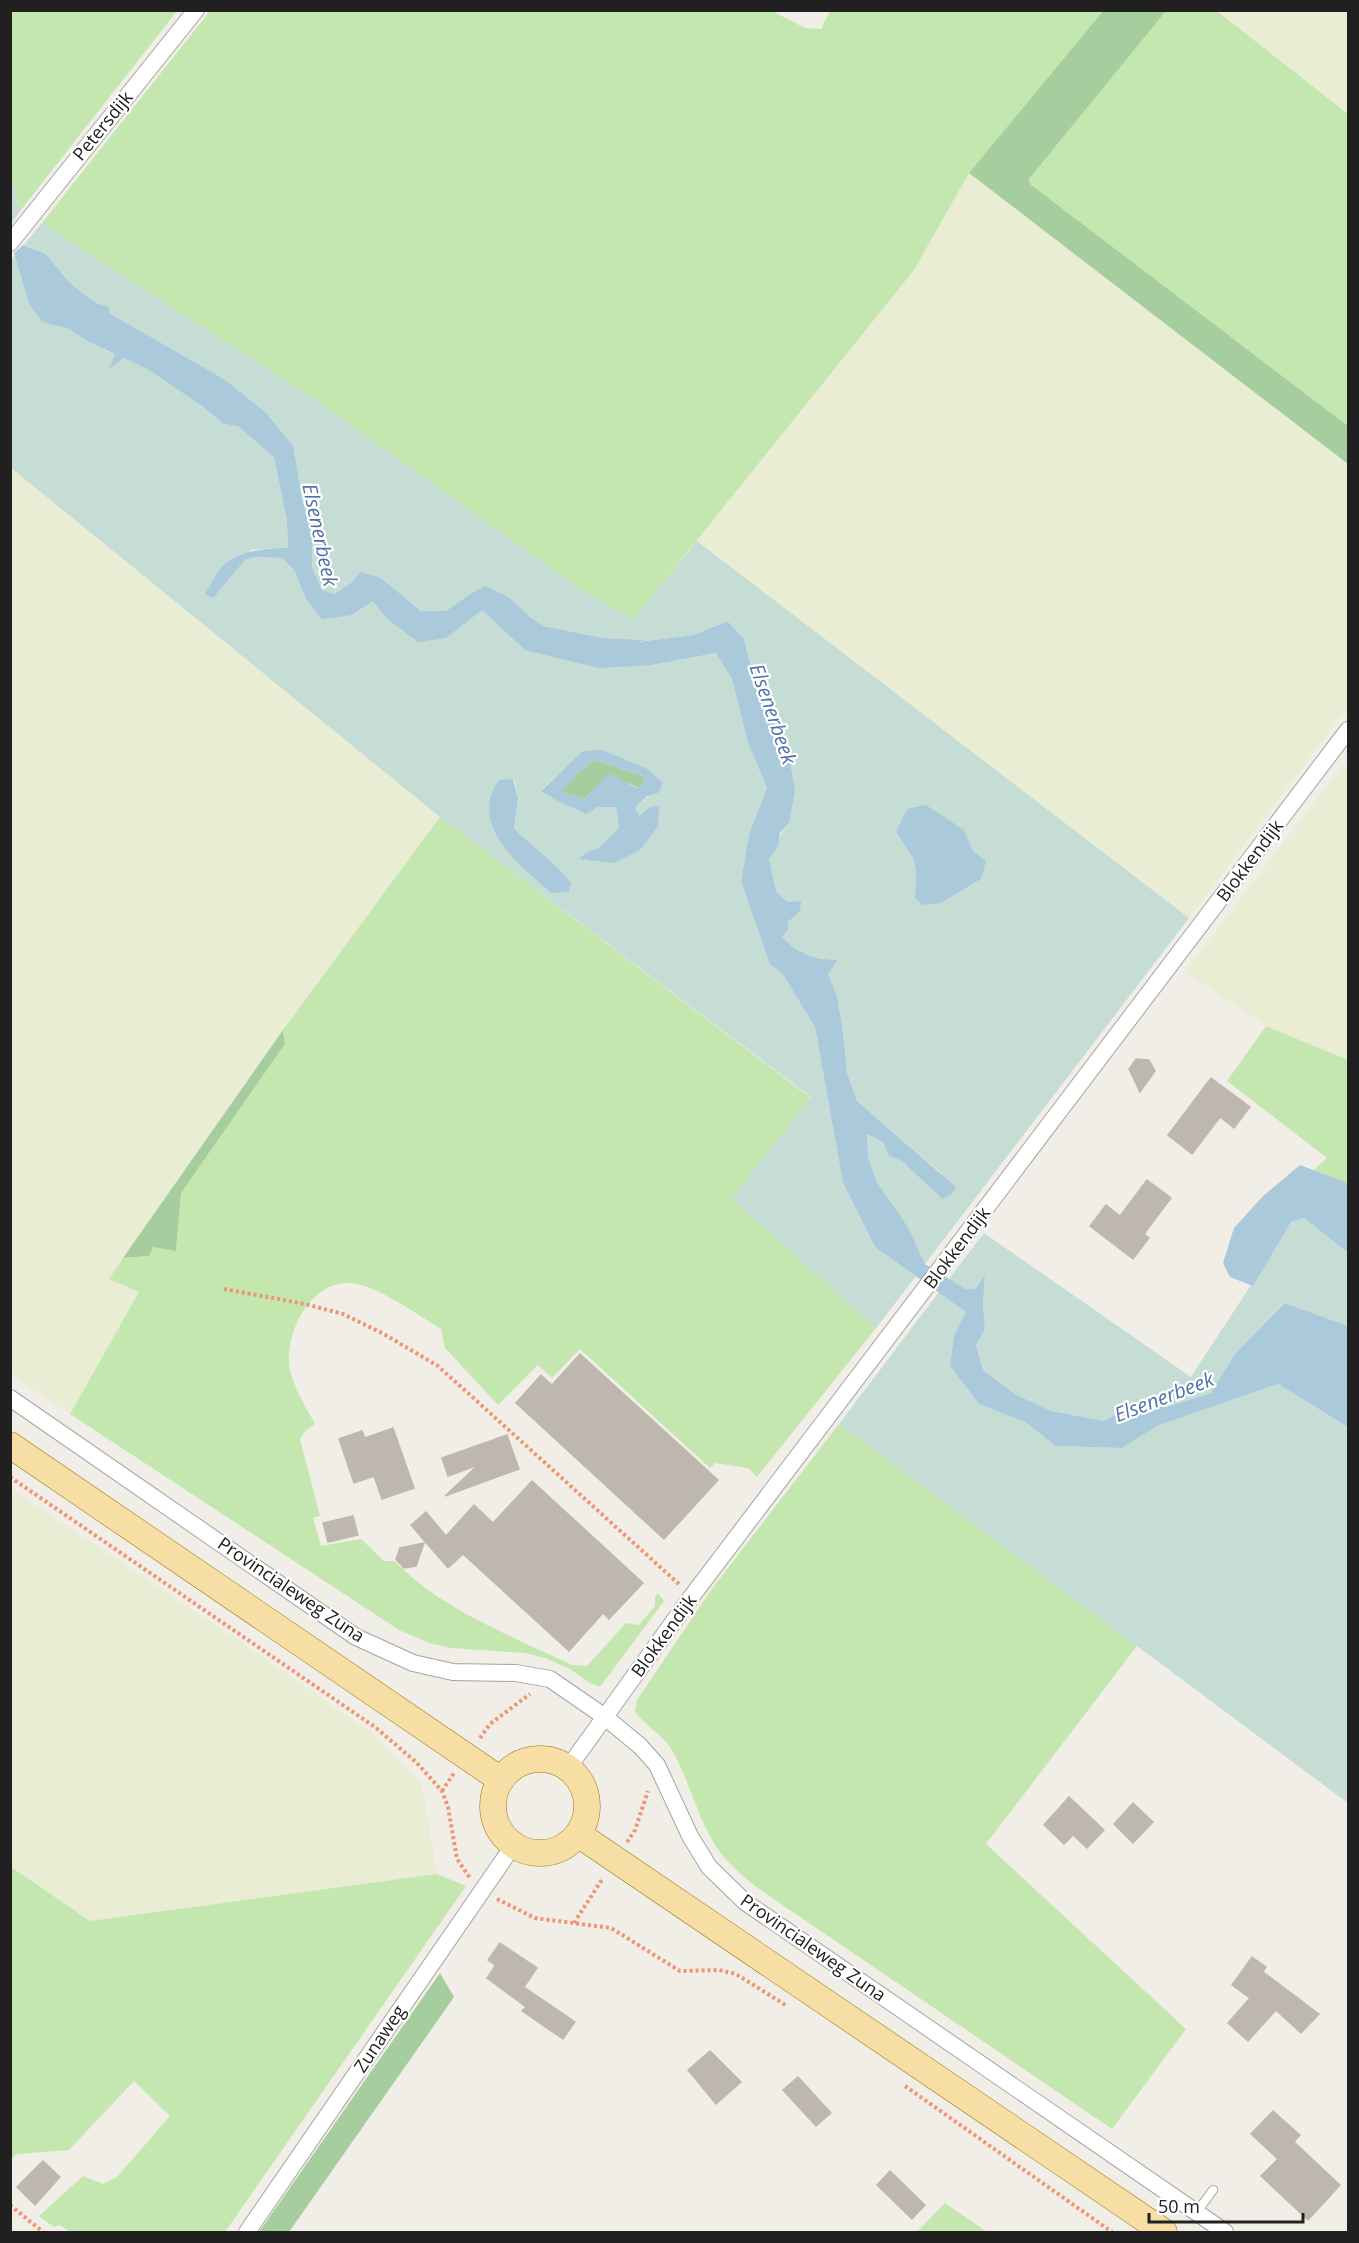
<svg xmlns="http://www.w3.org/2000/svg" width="1359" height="2243" font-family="'Open Sans',sans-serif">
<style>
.farmland{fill:#e8edd3}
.grass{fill:#c4e7b0}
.forest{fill:#a5cd9e}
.wetland{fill:#c5ddd5;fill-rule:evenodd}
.water{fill:#aac9db;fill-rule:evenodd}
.building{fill:#bdb7b0;stroke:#c1b7aa;stroke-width:1.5}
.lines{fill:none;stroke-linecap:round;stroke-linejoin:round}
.service-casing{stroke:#a4a4a4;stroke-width:10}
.minor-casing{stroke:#a4a4a4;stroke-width:18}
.primary-casing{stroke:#937709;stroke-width:27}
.path{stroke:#f29375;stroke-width:4;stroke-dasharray:3 3;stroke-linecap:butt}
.service{stroke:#fff;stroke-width:8}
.minor{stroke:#fff;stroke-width:16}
.primary{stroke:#f7dea5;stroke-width:26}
.labels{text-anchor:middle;stroke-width:4.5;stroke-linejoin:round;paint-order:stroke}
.street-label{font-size:18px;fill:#202020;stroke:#fff}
.water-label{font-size:20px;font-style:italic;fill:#5172aa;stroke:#fff}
</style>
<rect width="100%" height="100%" fill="#f0eee7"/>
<g class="farmland">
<path d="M1217,11H1348V114Z"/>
<path d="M969,173L1348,464V707L1189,918L697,541L914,270Z"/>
<path d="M10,468L440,817L283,1030L109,1278L139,1292L70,1414L11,1374Z"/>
<path d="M1342,766L1348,769V1060L1266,1026L1185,972Z"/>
<path d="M10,1488L250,1648L373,1734L422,1785L437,1874L90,1921L11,1867Z"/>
</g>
<g class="grass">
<path d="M770,10L805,28L821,29L830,11H1103L969,173L914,270L633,620L580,589L317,401L42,223L210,11Z"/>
<path d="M11,11H177L20,211L11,174Z"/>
<path d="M1166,11H1217L1348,114V426L1030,184L1029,179Z"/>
<path d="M440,817L811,1098L732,1199L876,1328L757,1477L748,1468L715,1463L710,1468L580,1349L552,1378L538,1365L498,1405L445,1348L441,1329C418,1315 377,1285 351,1283C310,1280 283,1335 290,1370C294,1389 306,1407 315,1424L306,1430L300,1439L320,1516L313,1518L321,1546L361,1539L384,1561H395C438,1608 516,1638 572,1665L587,1666L626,1623L639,1625L655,1606V1597L658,1593L664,1601L600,1687L588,1682L570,1669L545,1658L525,1653L451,1648L429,1643L399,1630L70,1414L139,1292L109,1279L123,1258L149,1256L153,1247L176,1250L181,1193L285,1044L283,1030Z"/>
<path d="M1266,1026L1348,1060V1186L1345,1182L1314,1170L1327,1158L1227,1081Z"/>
<path d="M839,1424L1137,1646L986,1844L1186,2029L1112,2129L759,1889C741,1875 723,1860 712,1840C695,1810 688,1776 670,1747C661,1733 644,1726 635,1711L637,1700L711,1590Z"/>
<path d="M11,1867L90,1921L437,1874L466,1886L225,2232H70L60,2225L54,2227L39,2216L83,2176L103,2184L117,2177L170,2116L134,2081L69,2150L17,2154L11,2159Z"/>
<path d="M945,2203L987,2232H917Z"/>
</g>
<g class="forest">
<path d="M1103,11H1166L1029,179L1030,184L1348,426V464L969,173Z"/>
<path d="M596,760L645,777L644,783L638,788C615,774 601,780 585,799L561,792L579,772Z"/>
<path d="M283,1030L285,1044L181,1193L176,1251L153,1247L149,1256L123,1258Z"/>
<path d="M440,1973L454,1997L289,2232H259Z"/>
</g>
<g class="wetland">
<path d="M11,174L20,211L11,224H10Z"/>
<path d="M42,223L317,401L580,589L633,620L697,541L1189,918L925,1264L908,1227L877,1182L868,1157L867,1134L883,1142L889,1156L902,1161L942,1199V1174L857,1101L847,1073L843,1032L837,996L828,974L836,960C814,959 798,953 782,937L788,922L800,911V901L787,902L776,891L769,859C777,847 779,834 789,823L788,752L757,690L744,639L726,621L694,635L619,644L640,640L603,638L542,626L530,617L510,598L467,596L446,611H421L381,578L352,583L334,594L322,590L312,567V534L302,499L224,379L109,313V307L94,302L69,282L46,254L24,245ZM964,830L973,851L981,879L941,903L915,898L916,870L913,857Z"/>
<path d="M15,256L29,304L42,322L69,329L87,341L116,355L110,368L124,358L149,370L206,409L224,424L238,426L274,457L287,521L288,549L273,548L251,550L213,598L245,560L253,557L282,558L294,570L306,599L352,615L373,601L386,618L446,638L482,609L525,650L652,665L716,653L732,679L748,743L767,788L749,834L741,883L770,963L782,973L815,1027L843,1183L875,1247L916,1276L876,1328L732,1199L811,1097L440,817L11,468L10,262ZM604,750L663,783L635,808L639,817L585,861L588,852L600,847L619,827L616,806L597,807L586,813L554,799L541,790L566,767ZM514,779L518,799L514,828L540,853L551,893L524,869L501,843L499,780Z"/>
<path d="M1304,1218L1348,1253V1326L1283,1303L1234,1355L1211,1393L1165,1407L1142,1400L1104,1421L1051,1411L1015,1394L983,1370L976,1345L985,1329L983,1305L985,1276L975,1289H965L948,1280L984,1233L1191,1377C1224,1325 1259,1275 1291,1222Z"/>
<path d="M939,1292L966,1312L954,1335L950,1366L979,1404L1025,1422L1056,1446L1122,1448L1157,1426L1278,1384L1348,1427V1803L839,1424Z"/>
</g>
<g class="water">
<path d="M23,245L46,254L69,282L94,302L109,307V313L224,379L266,413L293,446L302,499L312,534V567L322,590L334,594L351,583L361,572L381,578L421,611H446L467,596L485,586L510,598L530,617L543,626L603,638L644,640L638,642L694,635L727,621L744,639L757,690L788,752L795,791L789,823L780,833L778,846L769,859L776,891L787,902L801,901L800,911L788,922V930L782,937C799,954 813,959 837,960L828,974L837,996L843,1032L847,1073L857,1101L956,1187L952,1194L942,1199L902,1161L889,1156L883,1142L867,1134L868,1157L877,1182L908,1227L925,1264L965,1289H975L985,1275L983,1305L985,1329L976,1345L983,1370L1015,1394L1051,1411L1104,1421L1142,1400L1166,1407L1211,1393L1234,1355L1284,1303L1348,1326V1427L1278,1384L1157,1426L1122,1448L1056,1446L1025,1422L979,1404L950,1366L954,1335L966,1312L875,1247L843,1183L815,1027L782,973L770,964L741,882L749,834L767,788L748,743L732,679L716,653L652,665L599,668L525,650L482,610L446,638L418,642L386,618L373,601L352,615L322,619L306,599L294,570L282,558L253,557L245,560L213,598L205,594C210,586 214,577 220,569C233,552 267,547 288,548L287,521L274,457L238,426L224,424L206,409L149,370L124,358L109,369L115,354L87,341L69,329L42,322L29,304L14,253Z"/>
<path d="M603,750L649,770L663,783L658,793L647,796L635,808L639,816L650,807L659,806L658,826L640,850L614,863L579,859L588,852L600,847L619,827L616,807H597L586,814L554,799L541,791L583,751ZM596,760L645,777L644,783L637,788L609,773L585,799L562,792L579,772Z"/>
<path d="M513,779L518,799L514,828C533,848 555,862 571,883L569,892L551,893C520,866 467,824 499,780Z"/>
<path d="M926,805L964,830L973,851L986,861L981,879L941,903L923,905L915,898L916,870L913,857L896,832L907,809Z"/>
<path d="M1300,1165L1345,1182L1348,1186V1253L1304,1218L1291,1222L1253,1286L1230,1277L1223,1263L1234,1228L1263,1196Z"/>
</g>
<g class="building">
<path d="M1136,1059L1149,1060L1155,1071L1140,1092L1129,1069Z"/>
<path d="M1211,1078L1250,1107L1234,1128L1220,1117L1192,1154L1168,1135Z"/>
<path d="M1147,1180L1171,1198L1144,1234L1149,1238L1133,1259L1090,1226L1106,1205L1120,1216Z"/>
<path d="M580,1354L718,1480L664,1539L516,1403L541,1375L552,1385Z"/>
<path d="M393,1428L414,1488L382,1499L374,1476L354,1483L339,1439L362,1431L365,1438Z"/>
<path d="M507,1435L519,1469L445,1496L478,1465L448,1476L442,1458Z"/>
<path d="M532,1481L643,1583L609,1619L603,1613L569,1651L463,1554L448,1568L411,1525L426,1512L446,1536L474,1505L493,1523Z"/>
<path d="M353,1516L358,1535L328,1542L323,1523Z"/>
<path d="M424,1543L416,1566L404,1568L396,1559L400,1548Z"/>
<path d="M1069,1797L1104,1830L1087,1848L1073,1835L1064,1844L1044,1825Z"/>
<path d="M1133,1803L1153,1822L1133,1843L1114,1824Z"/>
<path d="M500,1943L537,1968L524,1987L575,2022L563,2039L522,2011L526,2007L487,1978L495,1966L501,1969L488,1960Z"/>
<path d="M1252,1957L1266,1967L1263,1972L1319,2014L1301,2033L1276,2010L1248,2041L1228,2023L1250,1998L1232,1985Z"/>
<path d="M710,2051L741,2082L716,2104L688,2070Z"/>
<path d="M798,2077L831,2113L816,2126L783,2090Z"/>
<path d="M1273,2111L1300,2135L1294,2142L1340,2185L1308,2220L1261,2176L1278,2159L1251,2134Z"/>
<path d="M43,2161L60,2177L35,2205L17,2187Z"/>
<path d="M890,2171L925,2205L912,2219L877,2185Z"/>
</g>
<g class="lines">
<g class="service-casing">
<path id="service" d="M1196,2213L1213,2190"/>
</g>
<g class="minor-casing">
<g id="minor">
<path d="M10,243L196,10"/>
<path d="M10,1398L356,1637L413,1663L453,1672L516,1673L550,1679L605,1717L640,1746L657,1765L690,1836L709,1867L745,1902L1225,2232"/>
<path d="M568,1768L692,1596L1348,730"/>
<path d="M247,2232L513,1846"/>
</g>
</g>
<g class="primary-casing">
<g id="primary">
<path d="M10,1445L501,1780"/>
<circle cx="540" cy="1806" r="47"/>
<path d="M578,1834L1164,2232"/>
</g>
</g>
<g class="path">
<path d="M224,1289L305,1304L343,1314L382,1333L438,1366L680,1585"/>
<path d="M10,1477L375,1727L416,1762L442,1791L448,1807L457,1859L470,1878"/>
<path d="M480,1738L490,1724L530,1694"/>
<path d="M442,1791L454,1773"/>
<path d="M627,1842L635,1830L648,1791"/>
<path d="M497,1899L535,1918L611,1928L680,1971L719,1970L736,1974L787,2006"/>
<path d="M574,1923L603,1878"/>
<path d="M905,2086L1112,2232"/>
<path d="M10,2205L43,2232"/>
</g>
<use href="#service" class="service"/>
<use href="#minor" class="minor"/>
<use href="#primary" class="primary"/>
</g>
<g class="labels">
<g class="street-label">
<text transform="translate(103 126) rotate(-51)" y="6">Petersdijk</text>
<text transform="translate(1250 861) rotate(-53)" y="6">Blokkendijk</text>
<text transform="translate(957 1248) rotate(-53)" y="6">Blokkendijk</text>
<text transform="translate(291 1590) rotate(34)" y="6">Provincialeweg Zuna</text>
<text transform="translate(664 1636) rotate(-54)" y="6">Blokkendijk</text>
<text transform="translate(813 1948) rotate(35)" y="6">Provincialeweg Zuna</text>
<text transform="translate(380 2039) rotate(-56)" y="6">Zunaweg</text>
</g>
<g class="water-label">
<text transform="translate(320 535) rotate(78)" y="7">Elsenerbeek</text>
<text transform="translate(773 714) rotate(71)" y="7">Elsenerbeek</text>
<text transform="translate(1164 1397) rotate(-21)" y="7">Elsenerbeek</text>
</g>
</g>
<rect width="1359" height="2243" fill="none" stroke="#202020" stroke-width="24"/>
<path d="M1149 2213v9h154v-9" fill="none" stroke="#202020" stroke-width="3"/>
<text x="1158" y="2213" font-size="18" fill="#202020" stroke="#ffffff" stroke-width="4.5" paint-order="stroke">50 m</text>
</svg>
